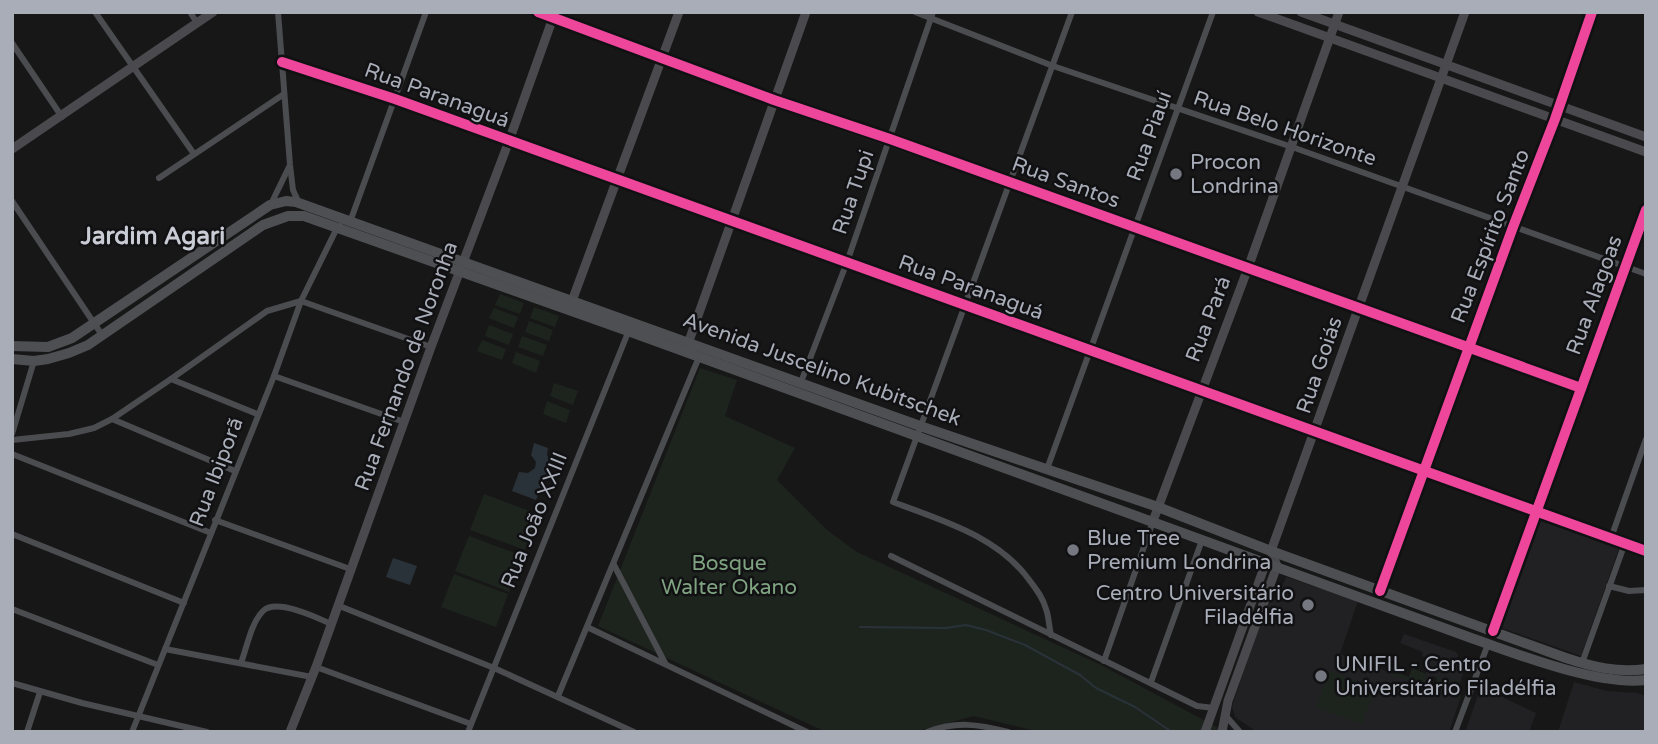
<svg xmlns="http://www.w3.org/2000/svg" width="1658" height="744" font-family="'Varela Round',sans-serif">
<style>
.built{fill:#212123}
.green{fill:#1d241e}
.water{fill:#2a3239}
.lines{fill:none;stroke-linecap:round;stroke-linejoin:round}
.stream{stroke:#2a3239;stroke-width:2}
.street{stroke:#4b4c50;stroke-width:6}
.secondary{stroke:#4a4a4e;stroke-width:9}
.primary{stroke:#4d4f52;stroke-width:10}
.cycleway-casing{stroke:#111113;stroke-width:15}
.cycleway{stroke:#ed469a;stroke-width:10}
.poi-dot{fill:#757880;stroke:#111113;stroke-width:2.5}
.labels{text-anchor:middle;stroke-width:5;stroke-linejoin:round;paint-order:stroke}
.street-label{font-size:21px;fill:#a8adb8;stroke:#111113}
.poi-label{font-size:21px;fill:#a8adb8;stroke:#111113;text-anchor:start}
.park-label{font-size:21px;fill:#7fa381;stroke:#111113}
.quarter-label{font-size:24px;font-weight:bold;fill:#c9ccd4;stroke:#111113}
</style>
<rect width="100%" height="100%" fill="#171717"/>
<g class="built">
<path d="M779,96L886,131L882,145L775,108Z"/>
<path d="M897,133L1005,175L1001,185L891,148Z"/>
<path d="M1540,520L1619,548L1581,656L1502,628Z"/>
<path d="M1286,577L1358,601L1340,654L1460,699L1449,732H1257L1235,717L1232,707L1268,597L1277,600Z"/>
<path d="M1404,634L1456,652L1458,655L1457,660L1453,659L1454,663L1465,667L1460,682L1451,679L1450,682L1432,676L1430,680L1424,678L1432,655L1429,654L1428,658L1422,656L1423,652L1400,643Z"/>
<path d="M1574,682L1607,691L1637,693L1646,696V732H1558Z"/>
<path d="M1481,687L1536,713L1529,732H1465Z"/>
</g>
<g class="green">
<path d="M500,294L524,303L520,314L495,305Z"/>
<path d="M534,307L559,316L555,327L530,318Z"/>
<path d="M494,308L518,317L514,328L489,318Z"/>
<path d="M529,321L553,330L549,341L525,332Z"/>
<path d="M489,325L513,334L509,345L485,336Z"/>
<path d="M522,336L547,345L543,356L518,347Z"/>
<path d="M482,340L506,349L502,360L477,351Z"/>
<path d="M516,352L540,361L536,373L512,363Z"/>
<path d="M700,368L737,380L725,416L795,448L777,480L827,530L857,552L1101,665L1226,732H1040L974,716L914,732H826L598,626Z"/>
<path d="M554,383L578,391L573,405L550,396Z"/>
<path d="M547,401L570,410L566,423L543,414Z"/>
<path d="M484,494L538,514L525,550L470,530Z"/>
<path d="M469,536L523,556L509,592L455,571Z"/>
<path d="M454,574L508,594L496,627L441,607Z"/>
<path d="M1412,668L1426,674L1425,678L1433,680L1429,688L1393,675L1394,671L1409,677Z"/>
<path d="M1330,671L1375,688L1362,724L1316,708Z"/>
<path d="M1437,677L1449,682L1451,678L1460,682L1462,690L1460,699L1434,690Z"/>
</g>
<g class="water">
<path d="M534,443L548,448L547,455L551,462L536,500L512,491L519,472L528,473L535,468L536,462L531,455Z"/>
<path d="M393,558L417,566L410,585L386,577Z"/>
</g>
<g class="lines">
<path class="stream" d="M860,627L946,628L966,625L986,630L1025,645L1080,675L1096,688L1135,707L1172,732"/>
<g class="street">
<path d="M95,12L194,154"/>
<path d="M190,12L197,23"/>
<path d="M278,12L290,165L293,190L299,203"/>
<path d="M538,12L774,100L890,139L1581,388"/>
<path d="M915,12L1053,66L1292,147L1646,274"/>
<path d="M12,43L62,117"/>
<path d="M282,62L395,99L1646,551"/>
<path d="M159,178L284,94"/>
<path d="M12,201L102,335"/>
<path d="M271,204L289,167"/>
<path d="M350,222L426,12"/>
<path d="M301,301L431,347"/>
<path d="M274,376L404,422"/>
<path d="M171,379L257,414"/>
<path d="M801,382L847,262L933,12"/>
<path d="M112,419L235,471"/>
<path d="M12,434L34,361"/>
<path d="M12,440L69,434L94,428L112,419L171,379L267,311L301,301"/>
<path d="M12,454L211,533"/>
<path d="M1047,469L1213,12"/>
<path d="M215,520L350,569"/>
<path d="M12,534L184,603"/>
<path d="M1611,538L1646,439"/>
<path d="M891,556L1197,706L1214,708"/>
<path d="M614,565L665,663"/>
<path d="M1609,586L1629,591L1646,590"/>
<path d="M1380,591L1513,227L1559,106"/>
<path d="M337,605L494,668L634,732"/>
<path d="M12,609L158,665"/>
<path d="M587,627L807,732"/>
<path d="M1493,631L1646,210"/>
<path d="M1051,635C1049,627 1049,617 1046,609C1043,598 1037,590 1030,581C998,536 943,521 893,502L1072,12"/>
<path d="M165,649L312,677"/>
<path d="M1104,661L1153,521"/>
<path d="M241,663C247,647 251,623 263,611C276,598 316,617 331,624"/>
<path d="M1582,663L1625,543"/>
<path d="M316,667L471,724"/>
<path d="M1151,682L1202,540"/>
<path d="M12,683L82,703L207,732"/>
<path d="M558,696L699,357"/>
<path d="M1225,715L1240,732"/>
<path d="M27,732L40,692"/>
<path d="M132,732L274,376L301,301L337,228L340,226"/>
<path d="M468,732L629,330"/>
<path d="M927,732C956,721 978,724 1008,732"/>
<path d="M1455,732L1488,644"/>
</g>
<g class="secondary">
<path d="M1258,12L1646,152"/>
<path d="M1301,12L1646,137"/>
<path d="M1559,106L1592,12"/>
<path d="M12,149L213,12"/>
<path d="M572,301L679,12"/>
<path d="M690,347L689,341L806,12"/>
<path d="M1153,521L1248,268L1339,12"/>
<path d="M290,732L316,667L431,347L509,141L555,12"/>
<path d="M1205,732L1266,562"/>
<path d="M1222,732L1228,701L1277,566L1271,551L1465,12"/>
</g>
<g class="primary">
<path d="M12,346L48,347L72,338L270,205L286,201L296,202L920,426L1158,507L1271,551L1566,658C1593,667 1618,673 1646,669"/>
<path d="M12,359L34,361L48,359L69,353L88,345L263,225L288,216H304L628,331L1474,639C1519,655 1599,686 1646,680"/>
</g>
<g class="cycleway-casing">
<g id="cycleway">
<path d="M538,12L774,100L890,139L1581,388"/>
<path d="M282,62L395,99L1646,551"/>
<path d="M1380,591L1513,227L1555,119L1592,12"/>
<path d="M1493,631L1646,210"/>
</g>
</g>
<use href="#cycleway" class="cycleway"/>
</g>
<g class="poi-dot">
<circle cx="1176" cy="174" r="7"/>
<circle cx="1073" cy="550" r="7"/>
<circle cx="1308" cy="605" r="7"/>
<circle cx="1321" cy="676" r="7"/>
</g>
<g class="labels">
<g class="street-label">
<text transform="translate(437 95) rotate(20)" y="7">Rua Paranaguá</text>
<text transform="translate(1285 128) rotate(19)" y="7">Rua Belo Horizonte</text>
<text transform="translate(1149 136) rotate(-70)" y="7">Rua Piauí</text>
<text transform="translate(1066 182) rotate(20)" y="7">Rua Santos</text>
<text transform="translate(853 192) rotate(-71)" y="7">Rua Tupi</text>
<text transform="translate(1490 236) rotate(-69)" y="7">Rua Espírito Santo</text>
<text transform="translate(971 287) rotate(20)" y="7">Rua Paranaguá</text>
<text transform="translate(1594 295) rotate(-70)" y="7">Rua Alagoas</text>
<text transform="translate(1208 319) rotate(-69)" y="7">Rua Pará</text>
<text transform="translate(1319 365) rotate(-71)" y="7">Rua Goiás</text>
<text transform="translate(406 366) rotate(-70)" y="7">Rua Fernando de Noronha</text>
<text transform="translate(822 369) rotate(20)" y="7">Avenida Juscelino Kubitschek</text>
<text transform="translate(216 472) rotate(-69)" y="7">Rua Ibiporã</text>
<text transform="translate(534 520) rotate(-68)" y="7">Rua João XXIII</text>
</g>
<g class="poi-label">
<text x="1190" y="169">Procon<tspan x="1190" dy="24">Londrina</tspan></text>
<text x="1087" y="545">Blue Tree<tspan x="1087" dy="24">Premium Londrina</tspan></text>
<text x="1294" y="600" text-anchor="end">Centro Universitário<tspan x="1294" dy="24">Filadélfia</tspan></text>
<text x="1335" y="671">UNIFIL - Centro<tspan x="1335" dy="24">Universitário Filadélfia</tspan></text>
</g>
<g class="park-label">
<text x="729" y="570">Bosque<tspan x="729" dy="24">Walter Okano</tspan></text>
</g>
<g class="quarter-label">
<text x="153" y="244">Jardim Agari</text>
</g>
</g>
<rect width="1658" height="744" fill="none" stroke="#a8adb8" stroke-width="28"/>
</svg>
